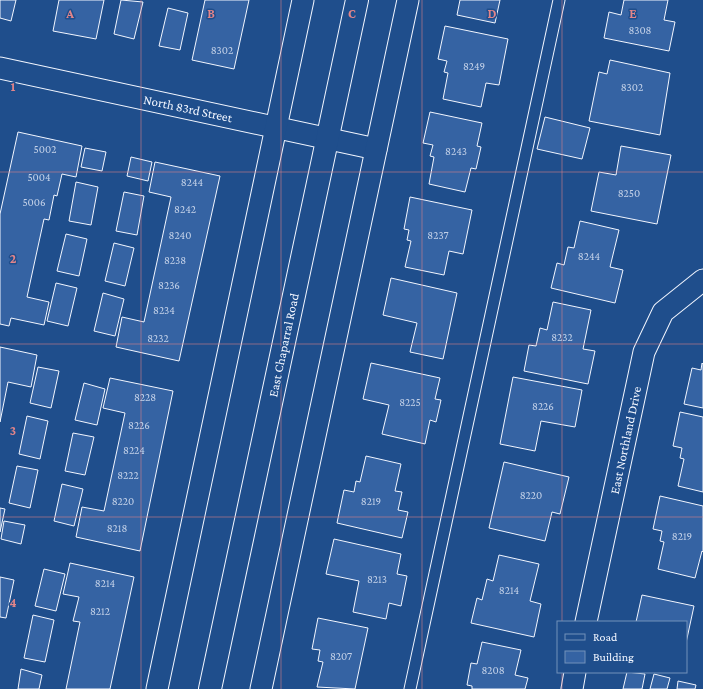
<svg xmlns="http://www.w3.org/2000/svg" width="703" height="689" font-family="'Crimson Pro',serif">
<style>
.building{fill:#3563a3;stroke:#f2f6ff}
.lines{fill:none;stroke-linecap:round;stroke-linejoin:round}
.service-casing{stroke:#f2f6ff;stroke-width:13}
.minor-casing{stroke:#f2f6ff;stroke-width:23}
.secondary-casing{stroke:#f2f6ff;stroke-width:24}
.service{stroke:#1f4e8c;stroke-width:11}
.minor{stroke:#1f4e8c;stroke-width:21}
.secondary{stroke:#1f4e8c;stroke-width:22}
.grid{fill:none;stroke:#e38589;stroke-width:1;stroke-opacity:0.55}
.labels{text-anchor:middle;stroke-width:3;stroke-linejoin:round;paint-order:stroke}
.number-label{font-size:11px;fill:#c3d1e8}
.street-label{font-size:13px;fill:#f2f6ff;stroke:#1f4e8c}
.grid-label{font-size:13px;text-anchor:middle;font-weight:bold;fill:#e38589;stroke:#1f4e8c;stroke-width:3;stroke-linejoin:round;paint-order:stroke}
</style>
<rect width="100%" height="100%" fill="#1f4e8c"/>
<g class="building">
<path d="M0,0H16L11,21L0,18Z"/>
<path d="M59,0H104L96,39L53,31Z"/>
<path d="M121,0L143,2L134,39L114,34Z"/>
<path d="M205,0H249L234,69L192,60Z"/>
<path d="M460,0H500L495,23L457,15Z"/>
<path d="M624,0H668L664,20L675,22L669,51L604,38L609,12L621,15Z"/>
<path d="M168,8L188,13L180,50L159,46Z"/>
<path d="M445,26L508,39L499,85L486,83L481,107L443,99L448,73L444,72L447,61L438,59Z"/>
<path d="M610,60L670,73L660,135L589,121L599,72L607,74Z"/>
<path d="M430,112L482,123L477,146L481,147L476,169L471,168L465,192L429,184L434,157L430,156L433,145L423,143Z"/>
<path d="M545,117L590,128L582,159L537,149Z"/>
<path d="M18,132L82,146L76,177L62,174L57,196L54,195L49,220L44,219L27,297L49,302L44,325L11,318L9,326L0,324V214Z"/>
<path d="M621,146L671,155L657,224L591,211L599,172L616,175Z"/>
<path d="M85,148L106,152L102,171L81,167Z"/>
<path d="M131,157L152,162L148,181L127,176Z"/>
<path d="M155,162L220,176L179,361L116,347L122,317L144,322L171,197L149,192Z"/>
<path d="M76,182L98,187L91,225L69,221Z"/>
<path d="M124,192L144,196L137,235L116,231Z"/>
<path d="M410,197L472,210L463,254L449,251L444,275L405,267L411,241L407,240L409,230L404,229Z"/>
<path d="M580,221L619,230L610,267L623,270L615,303L551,288L557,263L564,265L568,247L574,248Z"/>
<path d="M66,234L87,239L79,276L57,271Z"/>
<path d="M114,243L134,248L125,286L105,281Z"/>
<path d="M391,278L457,293L443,359L410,352L417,323L383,315Z"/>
<path d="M56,283L77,288L68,326L47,321Z"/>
<path d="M103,293L124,299L115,336L94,331Z"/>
<path d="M553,302L591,310L583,349L595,351L588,384L524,371L529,345L536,346L540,328L547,330Z"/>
<path d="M0,347L37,355L31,387L8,382L0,422Z"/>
<path d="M371,363L440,378L435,399L441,400L436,422L430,420L425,444L382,434L389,405L363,399Z"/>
<path d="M702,363L703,364V408L684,404L692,368L701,370Z"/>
<path d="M38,367L59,371L51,408L30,403Z"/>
<path d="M513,377L582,390L575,427L541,421L535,451L500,444Z"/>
<path d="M110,378L173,391L140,551L76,537L82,507L104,511L125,413L103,408Z"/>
<path d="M84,383L105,389L97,425L75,420Z"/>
<path d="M680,412L703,417V492L678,486L684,459L680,458L682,448L673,446Z"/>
<path d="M27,416L48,421L40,459L19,454Z"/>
<path d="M73,433L94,437L85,475L65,471Z"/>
<path d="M366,456L401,464L395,491L402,492L398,510L408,512L402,538L337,523L344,490L354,492L356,481L360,482Z"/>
<path d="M504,462L569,477L560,514L552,512L545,541L489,528Z"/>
<path d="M17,466L38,470L30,508L9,503Z"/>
<path d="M62,484L83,489L74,526L54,521Z"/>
<path d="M660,496L703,506V552L702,551L695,578L658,569L664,542L660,541L662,531L653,529Z"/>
<path d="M0,508L5,509L0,532Z"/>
<path d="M4,521L25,525L21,544L1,539Z"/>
<path d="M334,539L401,554L397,574L407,576L401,606L389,603L386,619L353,612L359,581L326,574Z"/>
<path d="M499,555L539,564L530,601L541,604L534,637L471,623L477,598L482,600L487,579L493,581Z"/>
<path d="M70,563L134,577L110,689H66L80,622L73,621L79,597L63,594Z"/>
<path d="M44,569L65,574L56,611L35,606Z"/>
<path d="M0,577L14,580L6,618L0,617Z"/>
<path d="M642,595L694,606L686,643V622H636Z"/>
<path d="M33,615L54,620L45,662L24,658Z"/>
<path d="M318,618L368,628L355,689L317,687L323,662L318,661L320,650L312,649Z"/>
<path d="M482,642L521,650L515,675L528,678L525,689H472V686L467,685L471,663L477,664Z"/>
<path d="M21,669L42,675L39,689H18Z"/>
<path d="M627,672L645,674L642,689H623Z"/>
<path d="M654,674L670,678L667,689H650Z"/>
<path d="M678,681L696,685L695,689H677Z"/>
</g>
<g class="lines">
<g class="service-casing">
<path id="service" d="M410,689L559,0"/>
</g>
<g class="minor-casing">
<g id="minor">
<path d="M0,68L376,149"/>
<path d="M586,622L644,352L663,312L703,280"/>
<path d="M157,689L303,0"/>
<path d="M261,689L408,0"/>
<path d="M572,689L575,672"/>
</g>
</g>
<g class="secondary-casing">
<path id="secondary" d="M210,689L357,0"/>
</g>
<use href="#service" class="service"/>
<use href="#minor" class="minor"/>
<use href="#secondary" class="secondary"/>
</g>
<path class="grid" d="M141,0V689M281,0V689M422,0V689M562,0V622M0,172H703M0,344H703M0,517H703M562,672V689"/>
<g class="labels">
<g class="number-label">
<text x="640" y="34">8308</text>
<text x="222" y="54">8302</text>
<text x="474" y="70">8249</text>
<text x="632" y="91">8302</text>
<text x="45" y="153">5002</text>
<text x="456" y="155">8243</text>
<text x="39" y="181">5004</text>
<text x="192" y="186">8244</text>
<text x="629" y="197">8250</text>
<text x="34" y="206">5006</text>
<text x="185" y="213">8242</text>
<text x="180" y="239">8240</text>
<text x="438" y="239">8237</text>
<text x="589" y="260">8244</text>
<text x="175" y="264">8238</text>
<text x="169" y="289">8236</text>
<text x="164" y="314">8234</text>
<text x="562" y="341">8232</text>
<text x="158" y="342">8232</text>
<text x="145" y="401">8228</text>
<text x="410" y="406">8225</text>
<text x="543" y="410">8226</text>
<text x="139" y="429">8226</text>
<text x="134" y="454">8224</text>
<text x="128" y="479">8222</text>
<text x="531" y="499">8220</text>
<text x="123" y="505">8220</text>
<text x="371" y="505">8219</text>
<text x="117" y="532">8218</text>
<text x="682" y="540">8219</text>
<text x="377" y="583">8213</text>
<text x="105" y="587">8214</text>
<text x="509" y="594">8214</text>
<text x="100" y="615">8212</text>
<text x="341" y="660">8207</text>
<text x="493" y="674">8208</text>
</g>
<g class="street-label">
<text transform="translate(188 108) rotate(12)" y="5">North 83rd Street</text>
<text transform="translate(283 345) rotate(-78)" y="5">East Chaparral Road</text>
<text transform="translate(625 440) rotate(-78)" y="5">East Northland Drive</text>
</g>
</g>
<g class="grid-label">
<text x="70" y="18">A</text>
<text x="211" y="18">B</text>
<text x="352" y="18">C</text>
<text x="492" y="18">D</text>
<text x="633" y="18">E</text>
<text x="13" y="91">1</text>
<text x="13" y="263">2</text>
<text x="13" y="435">3</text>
<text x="13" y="607">4</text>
</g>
<rect x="557" y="621" width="130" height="52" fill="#1f4e8c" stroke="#7391ba"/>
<rect x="565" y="634" width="20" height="6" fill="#1f4e8c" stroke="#7391ba"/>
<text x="593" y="641" font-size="12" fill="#f2f6ff">Road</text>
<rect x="565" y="651" width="20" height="12" fill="#3563a3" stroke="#7391ba"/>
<text x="593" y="661" font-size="12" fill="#f2f6ff">Building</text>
</svg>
